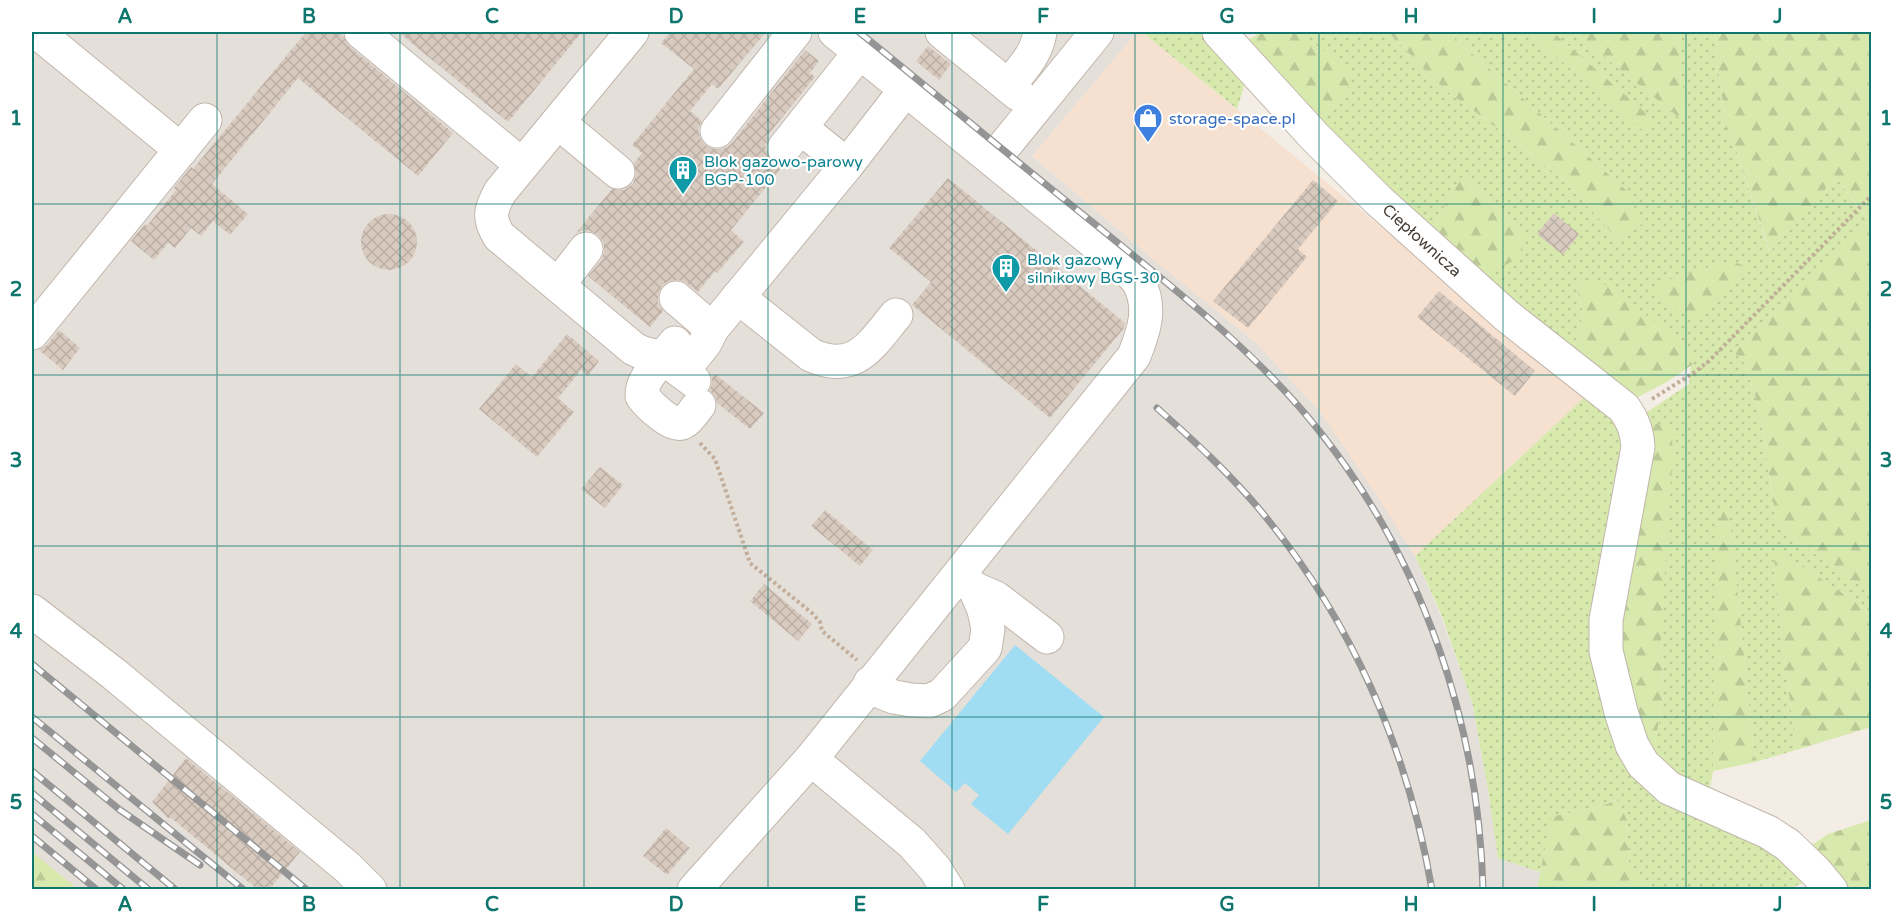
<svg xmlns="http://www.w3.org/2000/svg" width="1903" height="921" font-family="'Varela Round',sans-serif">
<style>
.commercial{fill:#f6e0d0}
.industrial{fill:#e5dfda}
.grass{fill:url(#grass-dots)}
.forest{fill:url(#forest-firs)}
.water{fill:#a0ddf2}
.building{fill:url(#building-cross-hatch)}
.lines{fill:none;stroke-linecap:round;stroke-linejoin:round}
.minor-casing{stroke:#c2b6ab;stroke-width:35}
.path{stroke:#c1ad99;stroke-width:4;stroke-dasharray:3 3;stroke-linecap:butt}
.minor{stroke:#fff;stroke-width:33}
.rail-casing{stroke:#959595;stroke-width:7}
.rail{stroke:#fff;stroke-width:4.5;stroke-dasharray:14;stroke-linecap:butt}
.grid{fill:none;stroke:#0f766e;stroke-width:1.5;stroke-opacity:0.55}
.labels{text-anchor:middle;stroke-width:4.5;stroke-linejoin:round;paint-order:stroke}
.shop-label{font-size:16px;fill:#366cbe;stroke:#fff;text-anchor:start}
.culture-label{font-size:16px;fill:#0d838f;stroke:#fff;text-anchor:start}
.street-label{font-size:16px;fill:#463d35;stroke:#fff}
.neatline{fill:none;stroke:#0f766e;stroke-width:2}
.grid-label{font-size:20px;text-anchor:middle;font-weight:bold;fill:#0f766e}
</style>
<defs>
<pattern id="grass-dots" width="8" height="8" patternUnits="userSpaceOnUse" patternTransform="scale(1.5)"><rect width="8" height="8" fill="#d7e9ad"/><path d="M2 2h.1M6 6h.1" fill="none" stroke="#bac995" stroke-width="1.8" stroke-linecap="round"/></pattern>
<pattern id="forest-firs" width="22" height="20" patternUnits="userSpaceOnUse" patternTransform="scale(1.5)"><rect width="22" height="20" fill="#d7e9ad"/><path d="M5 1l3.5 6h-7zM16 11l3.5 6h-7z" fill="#bac995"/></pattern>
<pattern id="building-cross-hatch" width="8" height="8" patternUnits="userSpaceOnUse" patternTransform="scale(1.5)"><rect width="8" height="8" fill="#d8cabe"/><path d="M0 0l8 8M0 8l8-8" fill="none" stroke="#bbaea4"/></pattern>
</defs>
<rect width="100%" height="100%" fill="#f3ede5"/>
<path class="commercial" d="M1137,32H1142L1587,395L1415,556L1318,409L1255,342L1160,265L1032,156Z"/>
<path class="industrial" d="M32,32H1137L1032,156L1160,265L1255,342L1318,409L1375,493L1415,556L1440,614L1472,702L1488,789L1498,858L1540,872L1537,889H32Z"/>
<g class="grass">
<path d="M1142,32H1199L1247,77L1237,109Z"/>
<path d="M1297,32H1388L1444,89L1512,139L1562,179L1618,239L1625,189L1448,32H1527L1647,133L1653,120L1553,32H1574L1686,123L1677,32H1714L1726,129L1735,147L1769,251L1836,177L1867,219L1733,352L1743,360L1759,407L1777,527L1871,593V614L1848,597L1777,550L1774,573L1796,750L1755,762L1728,503L1714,706L1713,771L1709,793L1699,788L1653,756L1663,695L1661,629L1646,424L1647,412L1689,384L1692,357L1681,341L1576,285L1583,313L1573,352L1481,277L1524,232L1462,177L1428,234L1319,119L1346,93L1304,35Z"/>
<path d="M1587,395L1627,429L1617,744L1773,851L1803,883L1786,890L1654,889L1629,863L1627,820L1616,800L1607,804L1552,817L1540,872L1498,858L1488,789L1472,702L1441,614L1415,556Z"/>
</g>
<g class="forest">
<path d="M1263,32H1297L1304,35L1353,74L1346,93L1319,119L1243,42Z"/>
<path d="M1388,32H1448L1625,189L1642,224L1618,239L1562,179L1512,139L1444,89Z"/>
<path d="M1527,32H1553L1654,120L1647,134Z"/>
<path d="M1574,32H1677L1687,124Z"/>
<path d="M1714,32H1871V593L1777,527L1759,407L1743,360L1733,352L1867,218L1836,177L1770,252L1735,147L1726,129Z"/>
<path d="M1462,177L1524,232L1521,257L1481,277L1428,234Z"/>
<path d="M1730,261L1749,267L1740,278L1694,318L1661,302L1654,287L1677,276Z"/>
<path d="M1599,280L1681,341L1693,357L1692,365L1665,383L1632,400L1573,352L1583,313L1576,284Z"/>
<path d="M1646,424H1671L1673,452L1661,629L1663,695L1653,756L1614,640Z"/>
<path d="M1728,501L1755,762L1713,771L1715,530Z"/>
<path d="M1776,549L1848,597L1871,614V727L1796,750L1774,573Z"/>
<path d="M1617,800L1627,820L1629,863L1654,889H1537L1551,817L1607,804Z"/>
<path d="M1871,820V889H1846L1809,847L1828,834Z"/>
<path d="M32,852L78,889H32Z"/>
</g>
<path class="water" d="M1015,645L1104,717L1008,834L971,804L979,795L965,783L956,792L920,761Z"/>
<g class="building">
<path d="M306,32H338L343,36L349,46L453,133L418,176L298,78L212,184L248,214L230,235L213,221L201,236L191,228L175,248L168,243L154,260L131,241L145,224L147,226L176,190L174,188L191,167L193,169Z"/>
<path d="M398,32H582L508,122Z"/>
<path d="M670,32H766L718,89L712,84L690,111L702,121L698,129L700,138L705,145L714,149H723L732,143L805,50L819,61L810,73L815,77L767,136L769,138L765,146L767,155L773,163L783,166L731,230L744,242L717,273L715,271L698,292L688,284L679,280L669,281L662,285L658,295V304L663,311L650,327L588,276L601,261L604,252V243L598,235L588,230L580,231L575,234L612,189L624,190L633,184L636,175L634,163L642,153L632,145L694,69L661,43Z"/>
<path d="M928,46L951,64L939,80L916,61Z"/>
<path d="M948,178L1125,323L1124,328L1050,418L912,305L931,282L889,248Z"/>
<path d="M1313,180L1338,201L1298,249L1307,257L1248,328L1213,301Z"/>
<path d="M1554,213L1579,234L1563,255L1537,234Z"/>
<circle cx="389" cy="242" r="28"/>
<path d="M1439,291L1535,371L1515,396L1417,317Z"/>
<path d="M59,330L80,348L63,370L39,350L47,345Z"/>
<path d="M567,334L599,361L588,376L581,370L558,398L574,412L537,457L479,409L516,364L532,377Z"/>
<path d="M715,374L764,413L750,429L717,403L716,398L710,390L712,384V378Z"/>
<path d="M600,467L623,485L605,508L581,489Z"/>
<path d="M825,510L873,550L860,566L811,526Z"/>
<path d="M764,584L812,624L798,641L750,601Z"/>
<path d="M186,758L300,852L269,890H258L170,817L169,819L152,802Z"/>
<path d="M666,828L690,848L667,875L643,856Z"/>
</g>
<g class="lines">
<g class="minor-casing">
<g id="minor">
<path d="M37,32L181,150"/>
<path d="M361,32L522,165"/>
<path d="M632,32L500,192C490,210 488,218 499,236L634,349L643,353L663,358L694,381"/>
<path d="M942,32L1018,94"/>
<path id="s1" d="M1219,32L1314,136L1378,200L1507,316L1624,408C1633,421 1637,431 1638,447L1606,620V651L1621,712L1632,745L1643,764L1669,788L1768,832L1788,845L1816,872L1831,890"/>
<path d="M1008,86C1022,69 1037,54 1040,32"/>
<path d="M558,122L618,172"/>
<path d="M801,128L847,165"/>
<path d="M717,131L795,32"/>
<path d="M784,148L860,52"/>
<path d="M993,160L1097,32"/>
<path d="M558,285L586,249"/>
<path d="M738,297L811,355C855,375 871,345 896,315"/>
<path d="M676,298L712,329"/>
<path d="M32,333L205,120"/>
<path d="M675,343C664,357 640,379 642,396C649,405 671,427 682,423C689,420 694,411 699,405"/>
<path d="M682,372L705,343L712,329L847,165L906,89"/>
<path d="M975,589L996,598L1047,637"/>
<path d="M32,611L114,674L347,867L370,890"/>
<path d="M870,683L881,692L894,697L911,700L929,701L942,695L985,648L988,629L984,610L975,589L959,575"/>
<path d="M811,759L912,843L935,869L948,890"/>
<path d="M694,890L811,759L1134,356C1144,331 1152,308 1139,283C1133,273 1120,264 1111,256L835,32"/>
</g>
</g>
<g class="path">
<path d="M1652,399L1695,372L1709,361L1872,195"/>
<path d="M700,443L715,459L750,563L812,613L820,622L822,631L857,660"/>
</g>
<use href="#minor" class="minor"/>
<g class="rail-casing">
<g id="rail">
<path d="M859,32C938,96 1016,161 1096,225C1174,289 1257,352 1320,432C1423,561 1479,725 1483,890"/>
<path d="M1157,408C1193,440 1229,473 1260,510C1351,619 1408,749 1432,890"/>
<path d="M32,664L307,890"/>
<path d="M32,717L244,890"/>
<path d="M32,738L120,810L200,865"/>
<path d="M32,771L176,890"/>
<path d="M32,793L149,890"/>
<path d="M32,814L124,890"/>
<path d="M32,836L97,890"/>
</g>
</g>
<use href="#rail" class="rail"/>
</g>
<path class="grid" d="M217,32V890M400,32V890M584,32V890M768,32V890M952,32V890M1135,32V890M1319,32V890M1503,32V890M1686,32V890M32,204H1872M32,375H1872M32,546H1872M32,717H1872"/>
<defs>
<g id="shop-pin" transform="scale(1.5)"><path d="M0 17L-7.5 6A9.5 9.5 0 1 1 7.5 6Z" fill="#3f7fe0" stroke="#fff"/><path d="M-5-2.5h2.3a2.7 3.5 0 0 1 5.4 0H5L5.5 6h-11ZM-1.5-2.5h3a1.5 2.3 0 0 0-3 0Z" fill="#fff"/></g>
<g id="building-pin" transform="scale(1.5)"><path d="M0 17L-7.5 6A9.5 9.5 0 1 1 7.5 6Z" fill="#0f9aa8" stroke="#fff"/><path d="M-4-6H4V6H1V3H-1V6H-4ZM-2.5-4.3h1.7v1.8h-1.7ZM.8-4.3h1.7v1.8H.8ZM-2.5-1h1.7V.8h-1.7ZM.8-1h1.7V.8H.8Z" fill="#fff"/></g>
</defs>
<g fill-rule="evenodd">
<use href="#shop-pin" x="1148" y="118"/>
<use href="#building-pin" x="683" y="170"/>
<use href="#building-pin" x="1006" y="268"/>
</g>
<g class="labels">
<g class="shop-label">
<text x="1169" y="124">storage-space.pl</text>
</g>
<g class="culture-label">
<text x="704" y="167">Blok gazowo-parowy<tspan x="704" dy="18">BGP-100</tspan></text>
<text x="1027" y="265">Blok gazowy<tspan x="1027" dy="18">silnikowy BGS-30</tspan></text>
</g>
<g class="street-label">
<text dy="6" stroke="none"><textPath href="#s1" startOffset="291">Ciepłownicza</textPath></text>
</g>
</g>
<rect width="1903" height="921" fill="none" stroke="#ffffff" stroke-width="66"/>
<rect x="33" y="33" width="1837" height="855" class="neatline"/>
<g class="grid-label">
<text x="125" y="23">A</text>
<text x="309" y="23">B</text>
<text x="492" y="23">C</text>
<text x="676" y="23">D</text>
<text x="860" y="23">E</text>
<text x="1043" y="23">F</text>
<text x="1227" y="23">G</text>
<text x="1411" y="23">H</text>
<text x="1594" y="23">I</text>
<text x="1778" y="23">J</text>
<text x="16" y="125">1</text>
<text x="1886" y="125">1</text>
<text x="16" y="296">2</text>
<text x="1886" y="296">2</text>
<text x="16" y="467">3</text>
<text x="1886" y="467">3</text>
<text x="16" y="638">4</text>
<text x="1886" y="638">4</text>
<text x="16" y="809">5</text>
<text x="1886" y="809">5</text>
<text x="125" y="911">A</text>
<text x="309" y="911">B</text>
<text x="492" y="911">C</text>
<text x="676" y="911">D</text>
<text x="860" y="911">E</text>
<text x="1043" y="911">F</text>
<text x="1227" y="911">G</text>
<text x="1411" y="911">H</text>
<text x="1594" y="911">I</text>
<text x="1778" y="911">J</text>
</g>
</svg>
